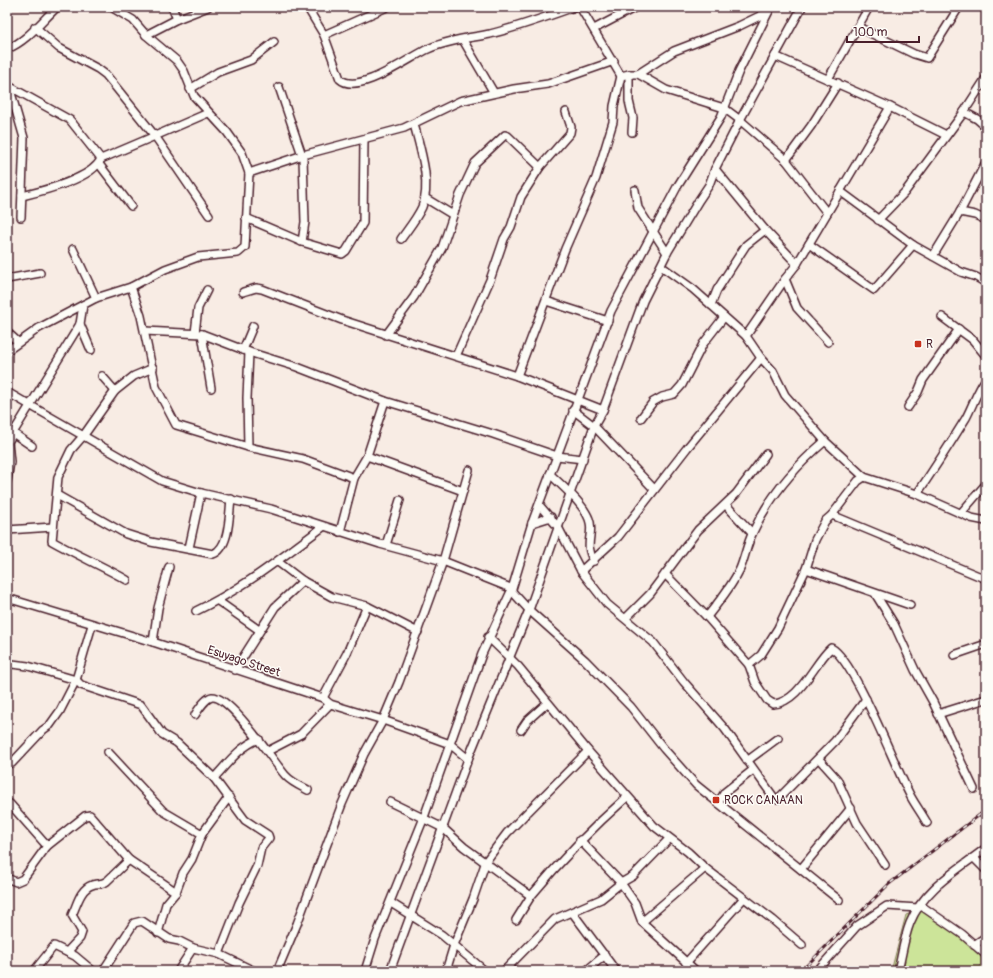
<svg xmlns="http://www.w3.org/2000/svg" width="993" height="978" font-family="Pangolin,sans-serif">
<style>
.green{fill:#cce499;stroke:#8b8262}
.lines{fill:none;stroke-linecap:round;stroke-linejoin:round}
.minor-casing{stroke:#4a1f2b;stroke-width:10}
.minor{stroke:#fdfcf7;stroke-width:7}
.rail-casing{stroke:#4a1f2b;stroke-width:3}
.rail{stroke:#fdfcf7;stroke-width:1.5;stroke-dasharray:4.5;stroke-linecap:butt}
.poi-dot{fill:#c8321e;stroke:#fdfcf7;stroke-width:1.5}
.labels{text-anchor:middle;stroke-width:3;stroke-linejoin:round;paint-order:stroke}
.poi-label{font-size:12px;fill:#4a1f2b;stroke:#fdfcf7;text-anchor:start}
.street-label{font-size:12px;fill:#4a1f2b;stroke:#fdfcf7}
</style>
<rect width="100%" height="100%" fill="#f8ece4"/>
<filter id="ink" filterUnits="userSpaceOnUse"><feTurbulence type="fractalNoise" baseFrequency=".025" numOctaves="2"/><feDisplacementMap in="SourceGraphic" scale="8" xChannelSelector="R" yChannelSelector="G"/><feConvolveMatrix kernelMatrix="1 2 1 2 8 2 1 2 1" color-interpolation-filters="sRGB"/></filter>
<g filter="url(#ink)">
<path class="green" d="M927,907L986,958V971H891L906,915Z"/>
<g class="lines">
<g class="minor-casing">
<g id="minor">
<path d="M172,7L177,19"/>
<path d="M307,7L324,35L340,79C358,96 410,57 428,49C447,40 470,38 490,34C519,27 546,17 574,7"/>
<path d="M580,7L621,76"/>
<path d="M35,27L59,48L98,69L106,75L155,136L208,113"/>
<path d="M858,27L914,54L927,58L959,7"/>
<path d="M594,29L636,7"/>
<path d="M146,35L177,19L208,7"/>
<path d="M324,35L387,7"/>
<path d="M463,40L494,93"/>
<path d="M7,49C27,41 41,22 57,7"/>
<path d="M775,56L890,107L946,135"/>
<path d="M629,74V101L633,118L632,132"/>
<path d="M638,74L666,90L724,108L740,120L786,160L827,213"/>
<path d="M828,79L869,7"/>
<path d="M7,85L70,120L101,159L155,136L209,215"/>
<path d="M9,86L24,138L21,217"/>
<path d="M279,87L303,158L305,222L302,242"/>
<path d="M190,89L218,72L251,60L274,42"/>
<path d="M964,112L977,119L986,127"/>
<path d="M786,160L811,126L838,83"/>
<path d="M99,164L131,206"/>
<path d="M715,169L765,230L797,264"/>
<path d="M249,173L303,155L404,128L460,101L514,89L548,84L614,61"/>
<path d="M635,190L638,208L667,253"/>
<path d="M840,191L913,245L961,272L976,277L986,283"/>
<path d="M22,196C42,191 92,179 101,159"/>
<path d="M425,198L453,215"/>
<path d="M960,212L975,215L986,220"/>
<path d="M246,218L302,242L342,254L346,251L363,223L364,140"/>
<path d="M878,220L905,192L964,112L986,78"/>
<path d="M401,239C408,229 417,218 422,207C432,184 420,148 414,124"/>
<path d="M809,244L874,290L913,245"/>
<path d="M73,249L96,298"/>
<path d="M933,256L960,212L986,162"/>
<path d="M661,266L693,289L746,336"/>
<path d="M7,279L40,273"/>
<path d="M785,279L746,336L761,358L773,371L785,395L825,441L864,477L917,494L971,518L986,521"/>
<path d="M131,287L141,316L156,387L176,425L248,447L303,459L354,478"/>
<path d="M243,292L256,288L262,289L342,320L517,376L603,410"/>
<path d="M546,301L608,321"/>
<path d="M711,305L717,290L746,245L765,230"/>
<path d="M942,317L973,340L986,356"/>
<path d="M80,324L91,350"/>
<path d="M145,331L202,334L249,352L297,367L385,401L493,434L557,456L583,459"/>
<path d="M7,332L18,342"/>
<path d="M195,333L198,308L207,290"/>
<path d="M202,334L211,388"/>
<path d="M386,335L414,297L442,248L460,195L475,163L505,135L508,136L540,167"/>
<path d="M828,342L797,308L785,279L797,264L890,107"/>
<path d="M243,350L253,326"/>
<path d="M7,351L39,328L96,298L131,287L165,269L198,257L238,253L245,247L249,173L242,153L227,132L194,96L184,71L177,61L146,35L133,20L111,7"/>
<path d="M456,356L490,280L504,239L511,227L521,197L540,167L570,133L571,127L566,112"/>
<path d="M102,376L115,391"/>
<path d="M517,376L565,249L596,178L613,122L614,106L621,76L629,74H638L674,51L739,26L768,12"/>
<path d="M7,392L162,481L201,493L271,509L380,544L443,561L508,587L529,610L585,660L631,707L664,749L696,785L839,900"/>
<path d="M908,407L918,392L923,380L959,329"/>
<path d="M573,410L594,426L654,489"/>
<path d="M641,418L653,402L662,397L674,394L682,385L703,344L724,317"/>
<path d="M32,446L13,433L80,324L83,305"/>
<path d="M248,447L247,398L249,352"/>
<path d="M367,456L463,491"/>
<path d="M550,474C562,486 583,503 589,519C595,533 583,543 594,561"/>
<path d="M7,481L10,462L8,442L13,433"/>
<path d="M917,494C934,469 950,444 966,418C973,405 977,391 986,379"/>
<path d="M57,495L126,534L151,542L213,554C230,548 229,514 231,499"/>
<path d="M726,505L752,533"/>
<path d="M540,506L558,527L581,571L607,604L653,642L684,682L725,729L775,799H778L835,741L866,699"/>
<path d="M961,513L986,484"/>
<path d="M832,515L986,579"/>
<path d="M532,523L551,517"/>
<path d="M7,530L53,527"/>
<path d="M340,532L354,478L367,456L385,401"/>
<path d="M386,545L400,500"/>
<path d="M189,548L201,493"/>
<path d="M278,562L303,581L332,597L367,606L418,632"/>
<path d="M806,569L910,605"/>
<path d="M581,571L618,537L687,448L761,358"/>
<path d="M665,574L707,617L749,665L755,682L767,700L773,704C799,703 814,663 831,648C855,660 895,768 911,797C916,806 922,814 927,823"/>
<path d="M127,580C102,566 77,555 52,541L58,477L71,450L84,435L115,391L134,376L153,368"/>
<path d="M876,595L894,624L915,670L933,702L974,789"/>
<path d="M7,598L153,642L323,698L330,704L383,720L450,744L468,759"/>
<path d="M218,601L259,630"/>
<path d="M196,611C243,589 282,557 323,527"/>
<path d="M707,617C719,601 731,588 740,569C745,557 747,544 753,532C769,497 797,465 825,441"/>
<path d="M626,618L650,594L698,530L736,494L766,454"/>
<path d="M488,637L518,666L588,751L654,826L688,852L705,868L773,920L802,945"/>
<path d="M153,642L158,608L169,567"/>
<path d="M954,655L986,644"/>
<path d="M7,662L12,664L28,666L76,680L81,685L141,705L162,734L177,743L214,778L245,820L268,835L269,838L261,848L257,866L239,903L219,954"/>
<path d="M749,665L761,655L778,628L806,569L815,540L825,521L832,515L858,481L864,477"/>
<path d="M235,670L275,607L303,581"/>
<path d="M323,698L347,653L367,606"/>
<path d="M938,714L986,699"/>
<path d="M195,715C198,710 206,698 212,697C230,695 273,761 285,775C291,782 300,786 308,790"/>
<path d="M521,730L527,721L547,703"/>
<path d="M268,751L301,734L330,704"/>
<path d="M108,752L163,811L202,834"/>
<path d="M819,759L837,779L857,823L885,865"/>
<path d="M747,761L778,738"/>
<path d="M7,764L12,763L43,730L50,725L60,711L76,680L92,625"/>
<path d="M214,778C228,763 239,747 259,739"/>
<path d="M390,802L443,828L464,847L531,896C561,860 592,828 627,797"/>
<path d="M718,803L725,792L753,770"/>
<path d="M10,804L47,846"/>
<path d="M580,840L621,883L635,903L642,922L696,971"/>
<path d="M974,858L986,870"/>
<path d="M801,869L851,808"/>
<path d="M7,878L16,882L23,879L47,846L85,816L90,815L129,860L176,892"/>
<path d="M391,903L442,935L485,971"/>
<path d="M920,905L962,934L986,955"/>
<path d="M572,912L616,971"/>
<path d="M516,920L531,896"/>
<path d="M642,922L705,868"/>
<path d="M158,933L166,904L176,892L183,873L192,859L202,834L229,797"/>
<path d="M974,945L986,937"/>
<path d="M67,952L80,938L82,932L72,915C77,905 80,889 92,885C97,883 102,885 107,881L129,860"/>
<path d="M686,963L743,899"/>
<path d="M34,971L54,946L75,956L93,971"/>
<path d="M103,971L134,923L142,921L169,939L179,941L193,948L219,954L254,971"/>
<path d="M178,971L193,948"/>
<path d="M277,971L297,924L342,804L364,754L383,720L399,682L443,561L469,470"/>
<path d="M365,971L375,939L423,820L482,654L512,589L532,523L611,311L677,187L721,117L739,71L771,7"/>
<path d="M390,971L468,759L529,610L594,426L603,410L643,301L667,253L699,200L709,185L715,169L740,120L802,7"/>
<path d="M446,971L454,945L473,899L486,861L507,833L588,751"/>
<path d="M504,971L555,919L601,899L621,883L633,876L669,839"/>
<path d="M586,971L605,955"/>
<path d="M817,971L857,926L887,906L918,908"/>
<path d="M898,971C902,955 904,938 910,923C924,888 958,870 986,848"/>
</g>
</g>
<use href="#minor" class="minor"/>
<g class="rail-casing">
<path id="rail" d="M801,971L889,884L986,810"/>
</g>
<use href="#rail" class="rail"/>
</g>
</g>
<g class="poi-dot">
<rect x="914" y="340" width="8" height="8" rx="2"/>
<rect x="712" y="796" width="8" height="8" rx="2"/>
</g>
<g class="labels">
<g class="poi-label">
<text x="926" y="348">R</text>
<text x="724" y="804">ROCK CANAAN</text>
</g>
<g class="street-label">
<text transform="translate(244 661) rotate(18)" y="4">Esuyago Street</text>
</g>
</g>
<rect width="993" height="978" fill="none" stroke="#fdfcf7" stroke-width="24"/>
<rect x="12" y="12" width="969" height="954" fill="none" stroke="#4a1f2b" stroke-width="1.5" filter="url(#ink)"/>
<path d="M847 36v6h72v-6" fill="none" stroke="#4a1f2b" stroke-width="2"/>
<text x="853" y="36" font-size="12" fill="#4a1f2b" stroke="#fdfcf7" stroke-width="3" paint-order="stroke">100 m</text>
</svg>
